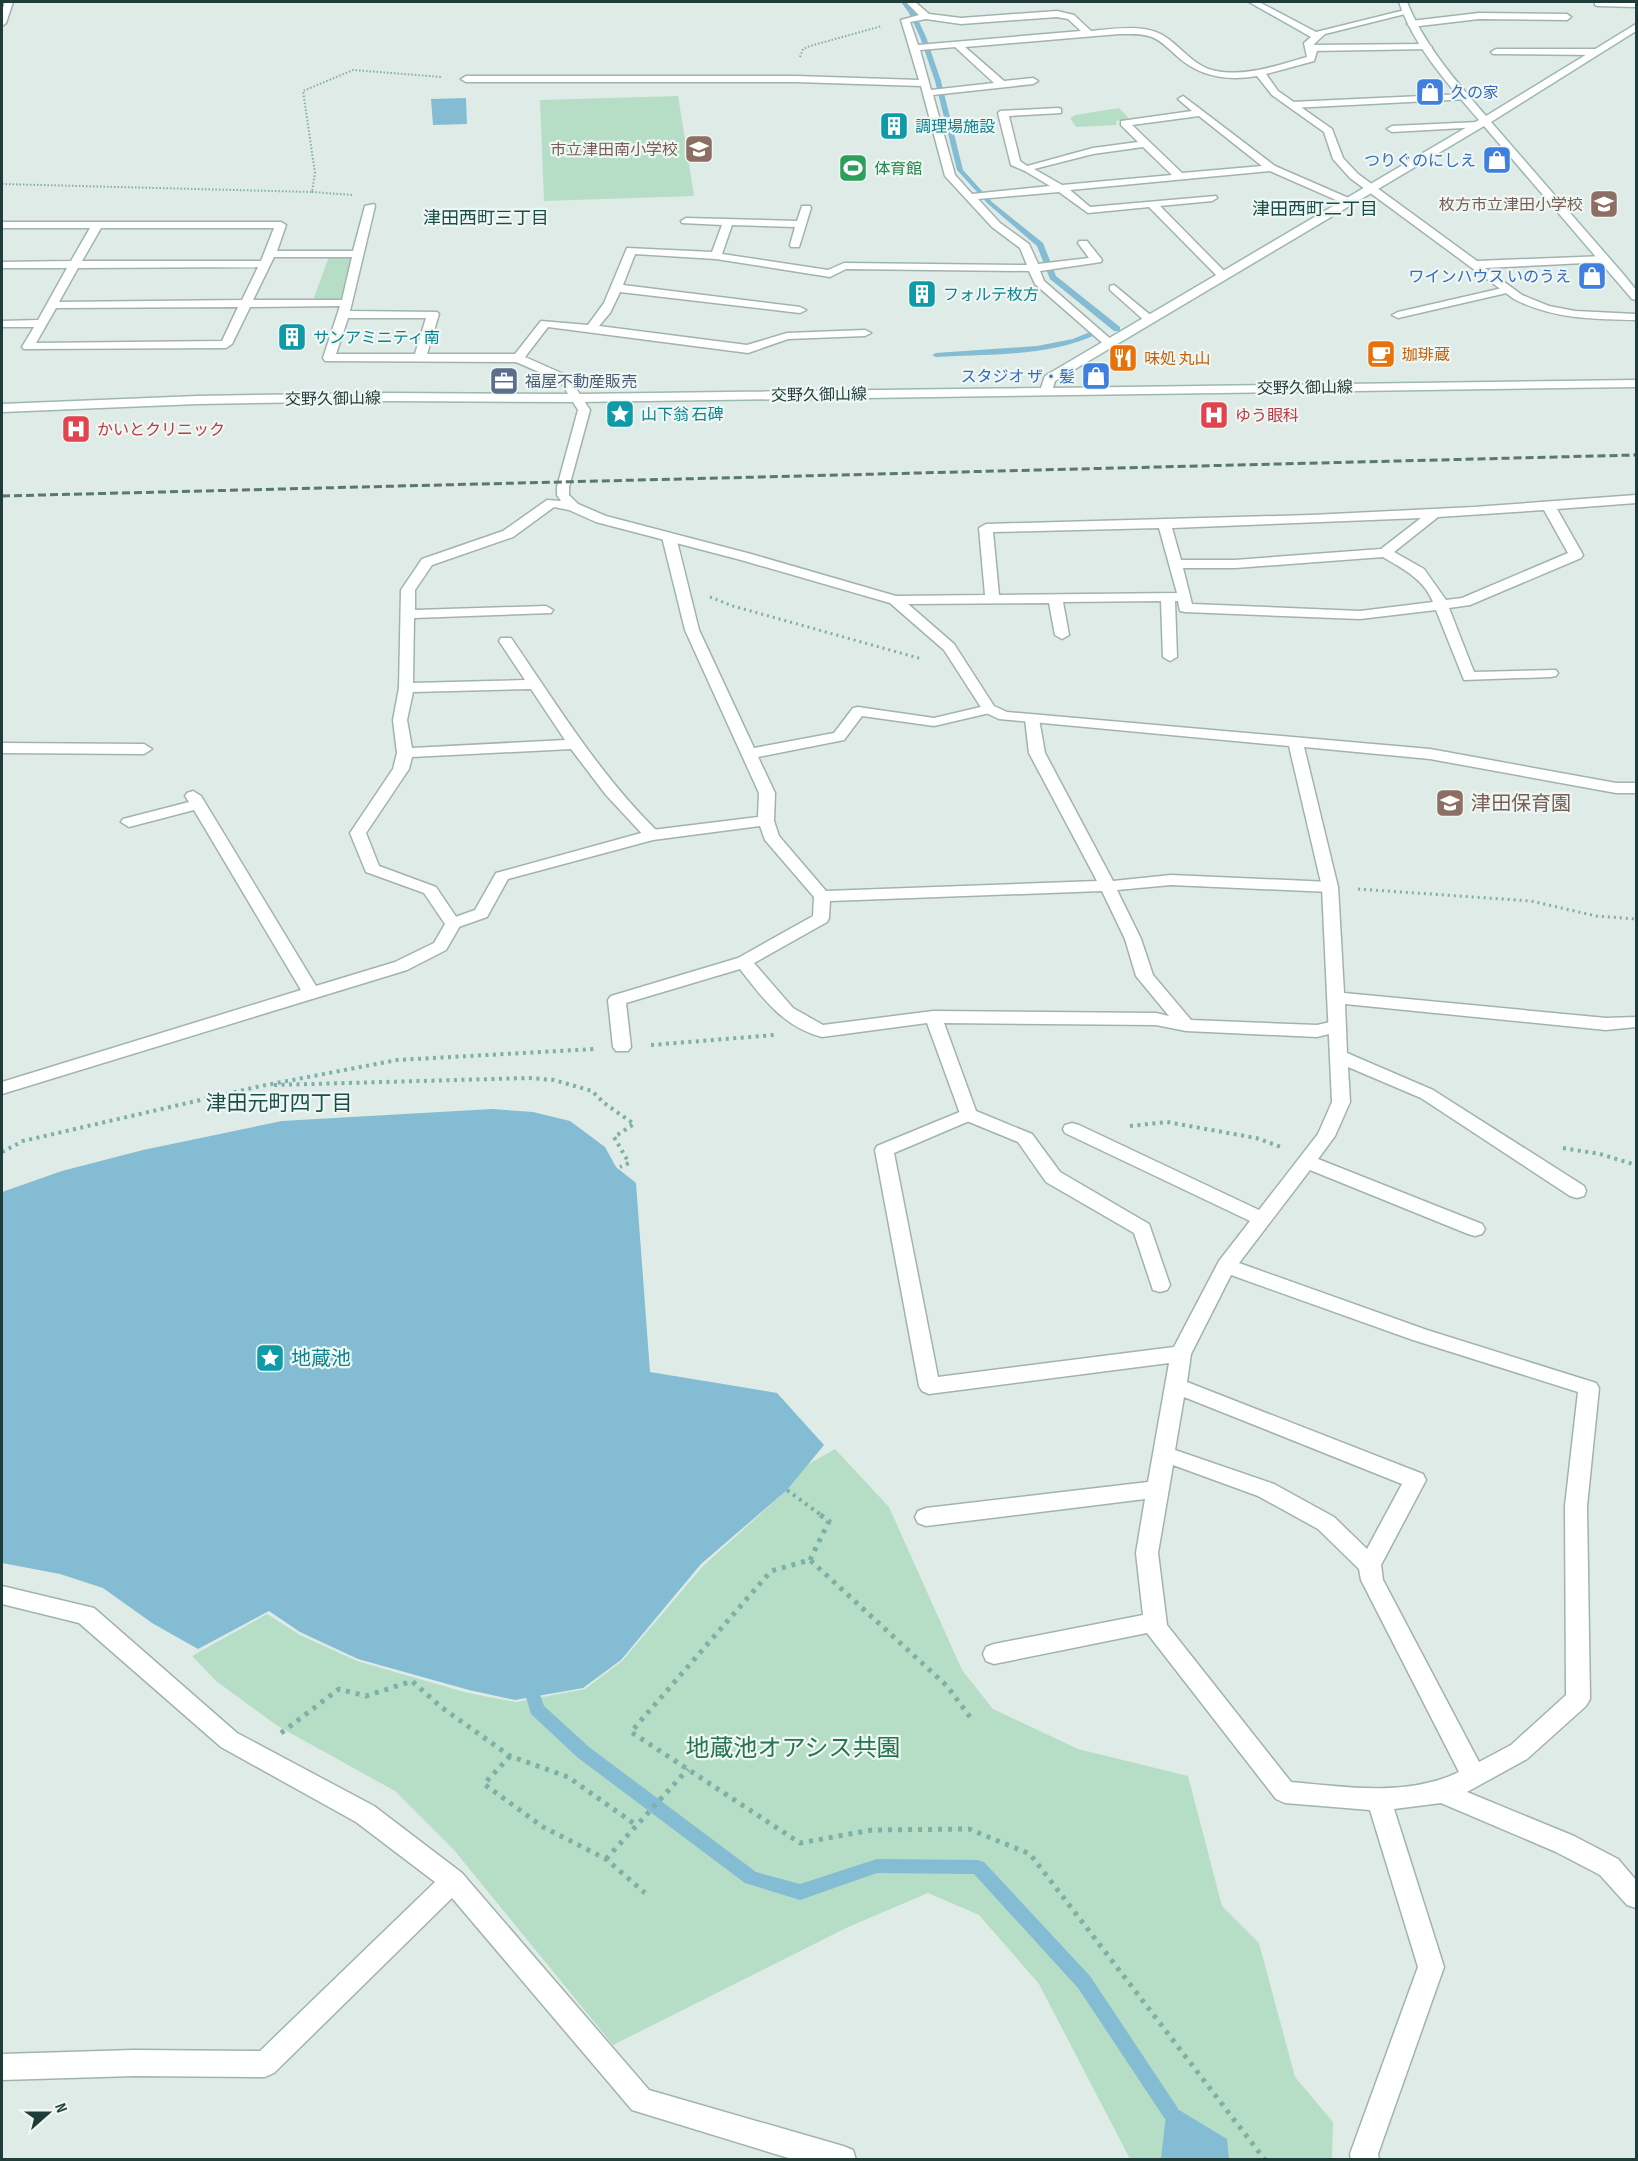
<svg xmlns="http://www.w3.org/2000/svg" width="1638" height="2161" font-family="'Sofia Sans Condensed','Noto Sans JP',sans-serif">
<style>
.green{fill:#b6dec6}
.water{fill:#83bcd3}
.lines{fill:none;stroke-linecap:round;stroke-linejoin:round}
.stream{fill:#83bcd3;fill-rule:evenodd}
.lane-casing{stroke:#a2b3af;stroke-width:3}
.street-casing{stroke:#a2b3af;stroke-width:3}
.secondary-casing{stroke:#9db7b1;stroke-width:3}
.path-far3{stroke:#7db0a7;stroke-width:2;stroke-dasharray:1.5 2;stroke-linecap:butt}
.path-far2{stroke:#7db0a7;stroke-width:3;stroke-dasharray:2 4;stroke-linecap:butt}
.path-far1{stroke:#7db0a7;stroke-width:4;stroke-dasharray:3 4.5;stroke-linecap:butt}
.path{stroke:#7db0a7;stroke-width:5;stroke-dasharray:4 6;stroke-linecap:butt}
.lane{fill:#fff;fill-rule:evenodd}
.street{fill:#fff;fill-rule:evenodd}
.secondary{fill:#fff;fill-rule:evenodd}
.rail{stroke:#597873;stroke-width:3;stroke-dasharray:8 4;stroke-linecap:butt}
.labels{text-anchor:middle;stroke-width:4.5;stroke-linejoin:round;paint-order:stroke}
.far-shop-label{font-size:16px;fill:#366cbe;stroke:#eff7f4;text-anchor:end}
.far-culture-label{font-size:16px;fill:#0d838f;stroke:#eff7f4;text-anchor:start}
.far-education-label{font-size:16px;fill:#785e54;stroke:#eff7f4;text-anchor:end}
.far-leisure-label{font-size:16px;fill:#27864d;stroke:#eff7f4;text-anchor:start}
.far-food-label{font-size:16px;fill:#c56008;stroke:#eff7f4;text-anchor:start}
.far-service-label{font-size:16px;fill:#4e5e75;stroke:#eff7f4;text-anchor:start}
.far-street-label{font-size:16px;fill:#1f3c38;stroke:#eff7f4}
.far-health-label{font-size:16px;fill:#be3a42;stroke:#eff7f4;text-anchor:start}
.far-neighbourhood-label{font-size:18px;fill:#1a4e49;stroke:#eff7f4}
.education-label{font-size:20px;fill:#785e54;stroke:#eff7f4;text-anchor:start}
.culture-label{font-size:20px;fill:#0d838f;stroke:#eff7f4;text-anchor:start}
.neighbourhood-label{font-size:21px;fill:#1a4e49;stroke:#eff7f4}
.near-park-label{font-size:24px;fill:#287450;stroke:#eff7f4}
</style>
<rect width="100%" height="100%" fill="#dfebe7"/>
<g class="green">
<path d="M678,96L694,196L544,201L540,100Z"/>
<path d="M1119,108L1129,118L1116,121L1117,125L1076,127L1070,118L1075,115Z"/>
<path d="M330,254H358L347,303H312Z"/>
<path d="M835,1449L889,1507L962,1670L993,1709L1078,1749L1188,1776L1222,1906L1259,1943L1295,2077L1333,2122L1332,2159H1130L1039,1984L979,1915L928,1893L846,1928L613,2045L454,1850L395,1791L276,1725L216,1681L192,1656L267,1614L300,1635L357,1661L468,1693L516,1702L585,1689L622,1661L703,1566L787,1490L807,1465Z"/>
</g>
<g class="water">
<path d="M466,98L467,124L433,125L431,99Z"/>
<path d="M492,1109L533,1112L570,1121L605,1147L616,1167L636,1183L650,1372L777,1393L824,1445L787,1490L701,1564L621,1660L583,1688L515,1700L469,1690L358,1659L300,1632L269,1611L198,1649L152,1623L103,1588L60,1574L2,1563V1192L62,1171L143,1150L282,1121Z"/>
<path d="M1179,2110L1227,2139L1229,2159H1161L1166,2115Z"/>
</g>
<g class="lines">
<g class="stream">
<path d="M901,2H907L915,13L926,37L941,81L963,170L992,202L1043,243L1056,276L1120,327V331H1114L1050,279L1037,246L988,204L957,170L935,81L920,37L909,13Z"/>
<path d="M1090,332L1094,334L1093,336C1044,357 988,354 936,357L932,355L936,353L1037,346L1073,339Z"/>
<path d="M534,1690L539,1692L544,1706L589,1747L756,1872L800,1884L877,1859L978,1860L984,1862L1090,1976L1177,2107L1180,2113L1177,2119L1171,2122L1165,2119L1078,1988L974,1874L877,1873L800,1900L745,1883L577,1757L531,1714L526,1697L529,1692Z"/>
</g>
<g class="lane-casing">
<g id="lane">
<path d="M1595,2H1636V7L1598,6L1595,5Z"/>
<path d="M1427,44L1432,47L1430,49L1311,51L1306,48L1311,45Z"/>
<path d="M1496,49H1596L1601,52L1596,55L1493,54L1491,52Z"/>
<path d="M1465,94L1468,95V99L1292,108L1287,105L1292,102Z"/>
<path d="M1058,108L1061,109V113L1009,116L1020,161L1030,168L1025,171L1011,165L998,113L1000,111Z"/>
<path d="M1478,122L1483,125L1481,127L1392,132L1387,129L1392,126Z"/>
<path d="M1114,285L1154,318V322H1146L1110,290V286Z"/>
<path d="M1507,287L1513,290L1511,292L1398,318L1392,315L1398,312Z"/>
<path d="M669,533L676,537L699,630L754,748L834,733L853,708L858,707L934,718L989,705L996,709L994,712L934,726L862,716L844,740L758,757L775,793L774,821L779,836L826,891L1097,881L1029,753L1025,719L1032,715L1039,719L1045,753L1113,881L1171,875L1330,882L1338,887L1330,892L1171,885L1117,890L1141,939L1153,975L1191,1020L1317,1025L1335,1021L1341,1023L1344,1027L1341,1031L1317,1037L1186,1031L1156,1025L944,1023L976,1111L1032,1134L1060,1172L1149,1224L1170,1285L1167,1290L1160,1292L1153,1290L1134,1233L1046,1182L1018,1142L962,1119L927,1023L822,1037C784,1027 763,999 740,969L626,1003L631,1047L628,1051H616L613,1047L608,1000L611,996L738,958L813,916L814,897L765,840L760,826L653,840L508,879L487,917L453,929L445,924L447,920L475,910L496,873L652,830L758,817L759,793L685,630L662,537ZM1102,891L1125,939L1136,976L1169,1016L1156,1013L933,1011L823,1025L793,1008L754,963L827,922L829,918L830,901Z"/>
</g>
</g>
<g class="street-casing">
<g id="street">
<path d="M5,2H13L6,23L2,26V11Z"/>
<path d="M906,2H915L929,14L961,18L1057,11L1074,15L1091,31C1115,29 1146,23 1167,38C1184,50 1195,67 1216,71C1246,77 1278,65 1307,57L1304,43L1311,37L1249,2H1259L1316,32L1409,9V13L1325,34L1314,44L1317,51L1314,61L1266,74L1278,91L1332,129L1343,158L1358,174L1477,261L1605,256L1610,259L1605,262L1485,268L1522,295L1549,306L1575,311L1636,314V320C1593,319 1553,319 1514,299L1350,178L1333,159L1324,132L1272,95L1257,76C1228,81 1200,77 1178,57C1170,50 1162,41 1152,37C1142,33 1130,34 1119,34L965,47L1004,81L1033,78L1038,81L1033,84L933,95L955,175L972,194L1050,186L1020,168L1093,148L1138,142L1121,125V121L1192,111L1178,99L1183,96L1275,166L1353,200V204H1345L1270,171L1070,190L1090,207L1216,196L1217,198L1212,201L1160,206L1228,275L1230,277L1224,280L1220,279L1149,207L1088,213L1059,192L978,199L1000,223L1029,244L1038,264L1089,258L1078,243L1079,241H1087L1102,260L1101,262L1040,271L1044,281L1114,342L1116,344L1110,348L1106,346L1035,284L1029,271L846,269L830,277L716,259L635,254L623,285L800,307L806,310L800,313L620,292L610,313L599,326L747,345L787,333L865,330L871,333L865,336L788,339L748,353L548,327L525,357L568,376L590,410L569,487V495L578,504L606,516L751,554L896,596L985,595L979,528L986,524L1311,515L1474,507L1636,495V503L1557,509L1583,555L1581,558L1470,605L1449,608L1474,672L1556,670L1558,673L1556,676L1551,677L1464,680L1436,610L1360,619L1185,612L1180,611L1178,601H1175L1177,657L1170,661L1163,657L1161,601L1063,602L1069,635L1062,639L1055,635L1049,603L908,604L954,644L994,706L1007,712L1430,749L1616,783H1636V793H1616L1430,759L1304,747L1338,887L1344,993L1606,1018L1636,1017V1027L1606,1030L1345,1004L1347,1053L1433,1090L1584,1186L1586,1191L1584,1196L1577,1198L1570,1196L1421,1098L1348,1067L1350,1102L1335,1136L1318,1159L1482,1224L1485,1229L1482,1234L1475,1236L1468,1234L1310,1170L1239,1263L1427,1330L1596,1383L1599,1388L1587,1506L1590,1699L1586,1706L1527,1759L1467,1792L1574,1836L1618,1859L1636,1880V1908L1627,1905L1600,1875L1556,1852L1441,1803L1394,1809L1444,1967L1378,2154L1379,2160H1351L1350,2154L1418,1967L1370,1810L1285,1803L1276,1799L1147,1633L994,1664L986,1661L983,1654L986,1647L994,1644L1143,1615L1136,1553L1145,1499L926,1526L918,1523L915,1517L918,1511L926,1508L1148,1482L1169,1363L929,1394L922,1391L919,1386L875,1150L877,1146L962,1111H974L977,1115L974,1119L894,1153L938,1377L1174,1347L1219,1261L1250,1221L1065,1133L1063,1129L1065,1125L1072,1123L1079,1125L1259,1210L1318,1134L1332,1102L1322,887L1289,746L999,719L984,712L944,650L890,603L741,560L596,522L569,510L554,507L513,537L432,565L415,590V610L546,606L553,610L551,613L414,618L413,683L525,680L499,641L501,638H511C558,706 598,773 658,832L660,835L658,838H646L606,795L571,749L412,757L409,769L366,833L379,866L436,887L438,890L461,924L446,950L407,970L2,1094V1082L301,990L194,810L129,827L121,822L123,819L189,802L185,796L187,793L193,791L201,796L316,986L395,962L434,943L445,924L424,893L366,872L350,833L393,769L397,753L393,720L399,688L401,590L422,559L503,531L547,500L561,501L557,495V487L578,410L560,381L516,362L325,361L323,358L340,306L250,307L232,344L226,348L24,349L22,347L34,327H2V321L38,320L67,268H2V262L71,261L90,228H2V222H281L286,225L277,251H353L365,206L374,204L375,206L350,311L437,312L439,314L427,354H515L541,321L588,325L604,303L627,248L712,252L722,225L682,223L681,221L686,218L797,221L802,206H810L811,208L799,247H791L790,245L795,227L732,225L722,254L828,270L844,263L1027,265L1020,248L992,227L945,176L921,86L796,82H466L461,79L466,76H796L919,80L901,20L919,15ZM1057,17L1068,19L1081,31L918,45L910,22L926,19L961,24ZM955,47L994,83L931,90L920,50ZM1199,116L1262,166L1182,173L1132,125ZM1143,147L1172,175L1062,185L1034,169L1093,154ZM101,228H274L261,261H82ZM274,257H352L342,300H253ZM258,267L242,300L59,302L78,268ZM238,307L222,341L36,343L56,308ZM348,318H426L415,354H336ZM1544,510L1568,553L1462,598L1446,600L1424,569L1394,552L1438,517ZM1421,518L1381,549L1235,560H1181L1172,528ZM1159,528L1177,593L999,595L993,532ZM1383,557C1403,569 1424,579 1433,602L1360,611L1192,604L1183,568H1235ZM531,689L565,740L412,748L407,720L413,692ZM1231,1275L1413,1340L1578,1392L1565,1506L1566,1695L1511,1745L1479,1762L1383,1580L1381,1565L1426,1480L1423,1474L1187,1382L1191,1354ZM1184,1397L1402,1484L1367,1549L1334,1517L1274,1484L1175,1450ZM1173,1465L1258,1496L1318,1529L1359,1569L1361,1580L1459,1772C1407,1797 1347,1787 1291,1782L1167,1625L1158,1553Z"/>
<path d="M1479,13L1567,14L1571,17L1567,20L1479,19L1411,27L1407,24L1411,21Z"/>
<path d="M2,743L144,744L152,749L144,754L2,753Z"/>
<path d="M2,1586L94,1608L237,1733L374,1806L462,1873L649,2090L843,2146L853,2150L856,2160H795L632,2110L452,1898L274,2073L265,2077L134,2076L2,2080V2054L134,2050L260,2051L435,1882L356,1822L221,1747L79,1623L2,1604Z"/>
</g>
</g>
<g class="secondary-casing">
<path id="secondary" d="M1399,2H1407C1424,45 1456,81 1486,116L1636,24V31L1491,122L1624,275L1636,290V300L1632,299L1484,126L1055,381L1053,388L1636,380V387L578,402L390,401L197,404L2,412V404L197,396L390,393L578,394L1041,388L1045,376L1479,120C1449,85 1414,47 1399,2Z"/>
</g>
<g class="path-far3">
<path d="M800,57L803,49L810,46L882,26"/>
<path d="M2,184L312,192L315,173L303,91L353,70L442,77"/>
<path d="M312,192L353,195"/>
</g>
<g class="path-far2">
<path d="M710,597L733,606L922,659"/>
<path d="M1358,889L1531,901L1596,916L1636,919"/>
</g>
<g class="path-far1">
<path d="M651,1045L775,1035"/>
<path d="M274,1085L529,1078L554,1080L592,1091L604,1103L634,1124L614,1137L629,1163L620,1167"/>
<path d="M1130,1126L1167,1122L1256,1138L1284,1148"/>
<path d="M1563,1148L1600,1154L1636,1165"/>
<path d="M2,1152L23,1141L261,1086L397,1060L595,1049"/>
<path d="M787,1490L821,1515"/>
</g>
<g class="path">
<path d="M810,1560L829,1521L819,1514"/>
<path d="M970,1717L947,1686L810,1560L771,1571L631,1732L800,1843L872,1830L969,1829L1030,1854L1265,2160"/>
<path d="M281,1733L339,1689L366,1696L412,1681L441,1707L510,1756L568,1777L636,1825"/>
<path d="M510,1756L484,1784L543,1827L606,1859L645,1893"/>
<path d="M606,1859L688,1769"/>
</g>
<use href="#lane" class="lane"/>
<use href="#street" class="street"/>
<use href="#secondary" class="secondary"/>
<path class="rail" d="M2,496L1636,455"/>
</g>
<defs>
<g id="shop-square" transform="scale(1.5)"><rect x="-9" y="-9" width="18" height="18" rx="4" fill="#3f7fe0" stroke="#eff7f4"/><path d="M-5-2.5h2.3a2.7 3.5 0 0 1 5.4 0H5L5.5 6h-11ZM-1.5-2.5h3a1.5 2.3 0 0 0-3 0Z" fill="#fff"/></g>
<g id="building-square" transform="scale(1.5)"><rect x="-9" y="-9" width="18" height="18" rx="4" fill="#0f9aa8" stroke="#eff7f4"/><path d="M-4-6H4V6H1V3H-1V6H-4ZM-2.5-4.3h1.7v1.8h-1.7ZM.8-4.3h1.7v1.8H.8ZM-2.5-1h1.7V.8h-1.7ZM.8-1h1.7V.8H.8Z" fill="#fff"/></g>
<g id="school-square" transform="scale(1.5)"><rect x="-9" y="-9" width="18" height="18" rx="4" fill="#8d6e63" stroke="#eff7f4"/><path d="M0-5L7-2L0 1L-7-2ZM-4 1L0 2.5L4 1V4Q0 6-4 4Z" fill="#fff"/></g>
<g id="stadium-square" transform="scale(1.5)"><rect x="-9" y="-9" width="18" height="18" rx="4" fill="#2e9e5b" stroke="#eff7f4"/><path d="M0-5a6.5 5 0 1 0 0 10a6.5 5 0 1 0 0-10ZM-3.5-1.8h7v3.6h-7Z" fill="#fff"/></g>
<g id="cafe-square" transform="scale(1.5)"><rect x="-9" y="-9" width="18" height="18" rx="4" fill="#e8710a" stroke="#eff7f4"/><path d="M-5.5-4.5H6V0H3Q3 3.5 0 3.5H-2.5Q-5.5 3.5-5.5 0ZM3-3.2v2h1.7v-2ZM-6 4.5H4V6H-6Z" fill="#fff"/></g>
<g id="restaurant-square" transform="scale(1.5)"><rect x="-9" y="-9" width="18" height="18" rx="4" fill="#e8710a" stroke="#eff7f4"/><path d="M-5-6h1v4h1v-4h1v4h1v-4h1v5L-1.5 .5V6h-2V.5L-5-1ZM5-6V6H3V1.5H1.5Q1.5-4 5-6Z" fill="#fff"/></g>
<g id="office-square" transform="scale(1.5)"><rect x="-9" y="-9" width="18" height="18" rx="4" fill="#5c6f8a" stroke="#eff7f4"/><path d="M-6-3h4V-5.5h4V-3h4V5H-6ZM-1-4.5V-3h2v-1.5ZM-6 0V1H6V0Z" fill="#fff"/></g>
<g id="sight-square" transform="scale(1.5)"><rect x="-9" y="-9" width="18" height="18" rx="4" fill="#0f9aa8" stroke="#eff7f4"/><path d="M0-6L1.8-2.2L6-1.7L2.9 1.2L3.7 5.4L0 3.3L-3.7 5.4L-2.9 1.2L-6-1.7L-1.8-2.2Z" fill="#fff"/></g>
<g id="hospital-square" transform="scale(1.5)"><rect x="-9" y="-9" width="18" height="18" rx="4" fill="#e0444e" stroke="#eff7f4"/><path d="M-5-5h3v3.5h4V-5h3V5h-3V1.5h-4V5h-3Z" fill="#fff"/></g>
</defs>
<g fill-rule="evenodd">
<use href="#shop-square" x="1430" y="92"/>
<use href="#building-square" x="894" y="126"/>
<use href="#school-square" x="699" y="149"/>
<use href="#shop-square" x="1497" y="160"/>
<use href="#stadium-square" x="853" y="168"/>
<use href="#school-square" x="1604" y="204"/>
<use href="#shop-square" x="1592" y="276"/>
<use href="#building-square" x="922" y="294"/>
<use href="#building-square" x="292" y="337"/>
<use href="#cafe-square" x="1381" y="354"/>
<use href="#restaurant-square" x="1123" y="358"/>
<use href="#shop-square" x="1096" y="376"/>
<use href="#office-square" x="504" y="381"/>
<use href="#sight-square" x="620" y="414"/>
<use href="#hospital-square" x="1214" y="415"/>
<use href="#hospital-square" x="76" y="429"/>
<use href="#school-square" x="1450" y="803"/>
<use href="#sight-square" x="270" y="1358"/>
</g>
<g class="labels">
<g class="far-shop-label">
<text x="1451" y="98" text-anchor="start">久の家</text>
<text x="1476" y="166">つりぐのにしえ</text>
<text x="1571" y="282">ワインハウス いのうえ</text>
<text x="1075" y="382">スタジオ ザ・髪</text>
</g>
<g class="far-culture-label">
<text x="915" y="132">調理場施設</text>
<text x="943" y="300">フォルテ枚方</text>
<text x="313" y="343">サンアミニティ南</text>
<text x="641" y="420">山下翁 石碑</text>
</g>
<g class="far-education-label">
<text x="678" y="155">市立津田南小学校</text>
<text x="1583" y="210">枚方市立津田小学校</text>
</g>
<g class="far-leisure-label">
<text x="874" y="174">体育館</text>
</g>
<g class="far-food-label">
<text x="1402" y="360">珈琲蔵</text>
<text x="1144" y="364">味処 丸山</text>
</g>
<g class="far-service-label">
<text x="525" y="387">福屋不動産販売</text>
</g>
<g class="far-street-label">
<text transform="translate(1305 387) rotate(-1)" y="6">交野久御山線</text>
<text transform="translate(819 394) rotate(-1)" y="6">交野久御山線</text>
<text transform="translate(333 398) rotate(-1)" y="6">交野久御山線</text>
</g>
<g class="far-health-label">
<text x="1235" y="421">ゆう眼科</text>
<text x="97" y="435">かいとクリニック</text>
</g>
<g class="far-neighbourhood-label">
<text x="1315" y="215">津田西町二丁目</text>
<text x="486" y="224">津田西町三丁目</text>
</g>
<g class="education-label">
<text x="1471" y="810">津田保育園</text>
</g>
<g class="culture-label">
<text x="291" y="1365">地蔵池</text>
</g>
<g class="neighbourhood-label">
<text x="279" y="1110">津田元町四丁目</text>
</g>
<g class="near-park-label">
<text x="793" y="1756">地蔵池オアシス共園</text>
</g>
</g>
<rect width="1638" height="2161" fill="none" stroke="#1f3c38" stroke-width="6"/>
<g transform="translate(48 2113) rotate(69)" stroke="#eff7f4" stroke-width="4.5" paint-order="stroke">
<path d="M0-4.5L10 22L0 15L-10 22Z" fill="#1f3c38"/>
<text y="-9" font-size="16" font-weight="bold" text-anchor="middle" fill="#1f3c38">N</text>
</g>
</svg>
